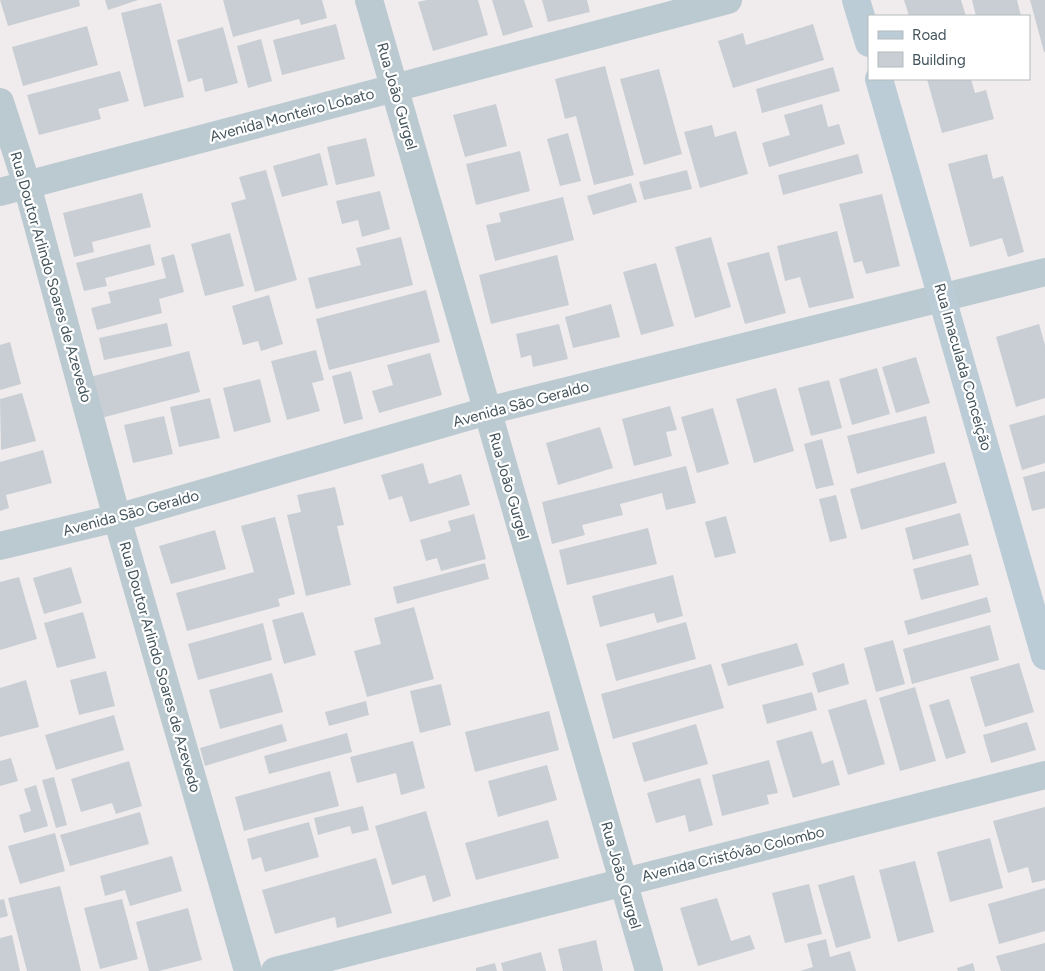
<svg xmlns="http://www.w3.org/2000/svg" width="1045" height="971" font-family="Figtree,sans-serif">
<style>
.building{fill:#c8ced3}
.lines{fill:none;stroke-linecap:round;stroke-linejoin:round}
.street{stroke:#bbcad1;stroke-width:28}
.secondary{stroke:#bbccd6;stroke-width:28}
.labels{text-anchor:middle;stroke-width:4.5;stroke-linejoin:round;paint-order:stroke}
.street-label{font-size:15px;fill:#43545c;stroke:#fff}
</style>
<rect width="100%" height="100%" fill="#f0eced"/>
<g class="building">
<path d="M0,0H79L80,6L8,26Z"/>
<path d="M105,0H138L108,10Z"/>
<path d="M223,0H322L327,18L301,25L299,19L233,37Z"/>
<path d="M427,0H478L488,35L433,51L418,2Z"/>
<path d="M492,0H524L533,27L503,36Z"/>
<path d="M542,0H587L590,12L548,22Z"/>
<path d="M904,0H961L966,16H909Z"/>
<path d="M972,0H1017L1021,16H976Z"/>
<path d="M1030,0H1045V52H1044Z"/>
<path d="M161,3L184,97L144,107L121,13Z"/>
<path d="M336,24L345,59L282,75L273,40Z"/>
<path d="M813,24L824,60L733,88L718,41L743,33L746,45Z"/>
<path d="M87,26L98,65L23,86L12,47Z"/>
<path d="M223,27L238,83L205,92L202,78L188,82L177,40Z"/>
<path d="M261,39L272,81L248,88L237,46Z"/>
<path d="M605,66L634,175L594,185L576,116L565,119L555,79Z"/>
<path d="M833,67L840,91L762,113L756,89Z"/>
<path d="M659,69L682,154L644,165L620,79Z"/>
<path d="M120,71L129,101L98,109L101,119L39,135L27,95Z"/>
<path d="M927,79H971L975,93L986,90L994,119L942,133Z"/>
<path d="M496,104L507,146L465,157L453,115Z"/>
<path d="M822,104L828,127L839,124L845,144L769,167L762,143L790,135L784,115Z"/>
<path d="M712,125L715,137L736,131L748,174L700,188L684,132Z"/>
<path d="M568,133L581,181L560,186L547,139Z"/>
<path d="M366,138L375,176L336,185L327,147Z"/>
<path d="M520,151L530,191L476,205L466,164Z"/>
<path d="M320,153L328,185L282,197L273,166Z"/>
<path d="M858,154L863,173L783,195L778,175Z"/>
<path d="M987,154L993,179L1003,176L1024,252L1008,257L1002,238L970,247L948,164Z"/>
<path d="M266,170L297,280L255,292L231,203L246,199L239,177Z"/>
<path d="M687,170L692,189L644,200L639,182Z"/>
<path d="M631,183L637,202L593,215L587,196Z"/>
<path d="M380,191L390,229L362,237L358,220L342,224L336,201Z"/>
<path d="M142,193L151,227L92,242L94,252L74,257L63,213Z"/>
<path d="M882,194L900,266L866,274L862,261L854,263L839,204Z"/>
<path d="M563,197L574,240L495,261L486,225L501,222L499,213Z"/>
<path d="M837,231L854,298L809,308L800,277L785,281L777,246Z"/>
<path d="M230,233L244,286L205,296L191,244Z"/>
<path d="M401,237L413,285L316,309L308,278L361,265L356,248Z"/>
<path d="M711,237L731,307L695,318L675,247Z"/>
<path d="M150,244L155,265L105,278L107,286L84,291L76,263Z"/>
<path d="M769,252L786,313L745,324L727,263Z"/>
<path d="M174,254L184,292L159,299L162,313L97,330L91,308L111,303L108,292L166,278L161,258Z"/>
<path d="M557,255L569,305L491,324L479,275Z"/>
<path d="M656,263L674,326L641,335L623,272Z"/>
<path d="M426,290L440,342L329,370L316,319Z"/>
<path d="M269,295L283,344L261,351L258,341L243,345L232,306Z"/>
<path d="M611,304L620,337L573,348L565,317Z"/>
<path d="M167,323L172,346L104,360L99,338Z"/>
<path d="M559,324L568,359L533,367L531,355L521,358L516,334Z"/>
<path d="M1039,324L1045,345V398L1016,407L996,337Z"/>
<path d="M10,342L21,384L0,390V345Z"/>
<path d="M316,350L324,380L312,383L320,411L287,420L271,361Z"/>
<path d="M189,351L200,392L101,418L90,377Z"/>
<path d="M430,353L442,395L379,413L372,391L393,385L387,365Z"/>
<path d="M916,357L930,403L896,413L882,367Z"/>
<path d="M877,368L890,414L852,425L839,379Z"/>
<path d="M351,371L363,419L344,424L332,376Z"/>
<path d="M260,379L271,422L234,432L223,388Z"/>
<path d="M829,380L842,428L811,436L798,388Z"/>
<path d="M776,388L794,451L754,463L736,399Z"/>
<path d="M22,393L36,441L1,450L0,399Z"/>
<path d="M210,398L220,438L179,447L170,407Z"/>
<path d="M670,406L677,430L666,432L672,456L634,466L622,419Z"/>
<path d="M713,408L729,464L697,473L681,417Z"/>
<path d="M1045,415V463L1022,470L1009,425Z"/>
<path d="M164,416L173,454L133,463L124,425Z"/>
<path d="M926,416L935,453L857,474L847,436Z"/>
<path d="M600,427L613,468L558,485L546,443Z"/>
<path d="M822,439L834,485L816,489L804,444Z"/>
<path d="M43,450L52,483L6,495L9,508L0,511V462Z"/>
<path d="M945,462L957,503L861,530L850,489Z"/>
<path d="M423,463L429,484L461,474L470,505L410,522L402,496L389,500L381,475Z"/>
<path d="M686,466L696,503L666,510L662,493L620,504L623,515L582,525L585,535L552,544L542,502Z"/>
<path d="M1045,471V508L1032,511L1023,477Z"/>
<path d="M335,487L344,525L337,526L351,585L306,596L287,515L301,512L297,495Z"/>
<path d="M836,495L847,538L830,542L819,499Z"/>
<path d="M960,513L969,545L913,560L905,528Z"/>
<path d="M474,514L486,559L441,571L437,558L426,561L420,540L451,531L448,521Z"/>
<path d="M726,516L736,553L715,558L705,522Z"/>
<path d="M275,517L295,594L278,599L280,606L187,631L176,593L254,572L241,526Z"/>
<path d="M648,528L657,564L567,585L559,550Z"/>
<path d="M215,530L226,569L171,584L159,546Z"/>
<path d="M971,554L979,585L921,600L913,569Z"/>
<path d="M485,563L489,579L397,604L393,587Z"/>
<path d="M71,567L82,603L44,614L33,578Z"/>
<path d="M673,575L683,616L657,623L654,613L600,627L592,596Z"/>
<path d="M19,577L37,639L0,650V582Z"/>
<path d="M987,597L991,612L908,635L904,621Z"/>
<path d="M414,607L434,679L367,697L354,651L381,644L374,618Z"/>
<path d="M83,612L96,658L57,668L44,623Z"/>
<path d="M303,612L316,655L284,664L272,620Z"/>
<path d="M686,622L696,659L616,681L606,644Z"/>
<path d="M263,623L272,660L198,680L188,644Z"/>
<path d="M990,625L999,660L912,684L903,649Z"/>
<path d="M893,640L905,684L876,692L864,648Z"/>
<path d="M797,643L804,665L728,686L721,664Z"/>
<path d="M844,663L849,684L818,693L812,673Z"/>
<path d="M1019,663L1034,712L985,727L970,677Z"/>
<path d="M711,664L724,708L613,739L601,694Z"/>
<path d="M106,671L115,706L79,715L70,680Z"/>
<path d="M272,673L283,712L220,729L209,690Z"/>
<path d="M26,680L39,727L0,737V688Z"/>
<path d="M441,684L451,725L420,733L410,691Z"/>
<path d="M915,687L936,761L900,771L879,698Z"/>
<path d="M812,692L817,710L767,724L762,705Z"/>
<path d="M866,699L885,764L848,775L828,710Z"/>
<path d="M949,699L966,753L946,759L929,705Z"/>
<path d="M366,701L369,715L329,726L325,712Z"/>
<path d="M549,711L559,750L475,772L465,732Z"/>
<path d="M114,715L124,750L56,770L45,735Z"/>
<path d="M1027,722L1036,750L991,763L983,735Z"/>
<path d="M282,724L287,741L205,766L200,748Z"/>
<path d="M696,724L708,764L644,782L632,743Z"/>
<path d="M812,731L822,764L833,760L840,785L793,798L776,741Z"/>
<path d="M347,733L352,752L269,774L264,756Z"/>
<path d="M413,741L425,788L401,795L396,773L357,783L350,757Z"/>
<path d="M11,758L18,781L0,786V761Z"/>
<path d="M769,760L778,793L767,795L769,804L722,816L712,775Z"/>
<path d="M129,761L142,806L116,814L112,803L81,812L71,779Z"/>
<path d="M547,765L557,800L498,817L488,781Z"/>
<path d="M330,771L339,806L244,831L235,797Z"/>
<path d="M54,777L67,825L56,828L42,780Z"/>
<path d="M700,778L713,825L689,832L685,815L656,823L647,793Z"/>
<path d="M36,785L48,826L24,833L19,815L31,811L24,789Z"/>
<path d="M363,806L369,830L352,834L350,826L318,835L314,818Z"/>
<path d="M1045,807V880L1032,883L1028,867L1008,873L993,821Z"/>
<path d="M426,811L451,896L433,902L425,875L392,885L375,826Z"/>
<path d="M140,812L149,844L70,866L60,835Z"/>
<path d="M548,820L559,858L476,880L465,843Z"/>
<path d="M309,822L319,857L265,872L261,857L252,860L247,839Z"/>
<path d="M55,833L65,871L20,884L8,846Z"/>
<path d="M990,838L1003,888L950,902L937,852Z"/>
<path d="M172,856L182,891L130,906L125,890L105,896L100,876Z"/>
<path d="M376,858L392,913L337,928L335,917L275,934L262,890Z"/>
<path d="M915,861L934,932L898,942L879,870Z"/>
<path d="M854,875L871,938L836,948L818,885Z"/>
<path d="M809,884L822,934L785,943L772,893Z"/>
<path d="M60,886L81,971H27L8,898Z"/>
<path d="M1045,888V931L999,944L988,904Z"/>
<path d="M717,898L731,941L750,935L755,949L698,966L680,908Z"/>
<path d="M4,899L8,916L0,918V900Z"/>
<path d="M122,899L138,959L100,969L84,908Z"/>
<path d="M188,908L202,960L159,971H149L136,922Z"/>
<path d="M12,935L20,971H0V938Z"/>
<path d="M826,939L830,957L850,951L856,971H800L813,967L807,944Z"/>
<path d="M596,940L603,971H563L558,949Z"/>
<path d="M1045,943V971H1001L996,956Z"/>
<path d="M541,952L546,971H503L501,963Z"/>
<path d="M495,963L497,971H476V968Z"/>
<path d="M973,963L975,971H958L957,968Z"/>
</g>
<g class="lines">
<g class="street">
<path d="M369,0L649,971"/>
<path d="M0,102L27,185L117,518L248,971"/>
<path d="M0,192L728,0"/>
<path d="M0,546L117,518L487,411L1045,272"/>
<path d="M275,971L1045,775"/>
</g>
<g class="secondary">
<path d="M856,0L869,43"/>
<path d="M879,79L1045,656"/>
</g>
</g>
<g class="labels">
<g class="street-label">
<text transform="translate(397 96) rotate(74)" y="5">Rua João Gurgel</text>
<text transform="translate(292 115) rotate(-15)" y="5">Avenida Monteiro Lobato</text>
<text transform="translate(51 277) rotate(74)" y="5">Rua Doutor Arlindo Soares de Azevedo</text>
<text transform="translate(963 367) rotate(74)" y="5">Rua Imaculada Conceição</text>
<text transform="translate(521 404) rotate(-15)" y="5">Avenida São Geraldo</text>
<text transform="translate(509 486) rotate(74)" y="5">Rua João Gurgel</text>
<text transform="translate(131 513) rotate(-15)" y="5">Avenida São Geraldo</text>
<text transform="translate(160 667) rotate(74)" y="5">Rua Doutor Arlindo Soares de Azevedo</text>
<text transform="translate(733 854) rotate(-14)" y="5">Avenida Cristóvão Colombo</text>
<text transform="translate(621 875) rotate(74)" y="5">Rua João Gurgel</text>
</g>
</g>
<rect x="868" y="15" width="162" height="65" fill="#ffffff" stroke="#b4bbbe"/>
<rect x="878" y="31" width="25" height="8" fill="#bbccd6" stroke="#b4bbbe"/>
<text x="912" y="40" font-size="15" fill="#43545c">Road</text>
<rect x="878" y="52" width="25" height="15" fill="#c8ced3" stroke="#b4bbbe"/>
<text x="912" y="65" font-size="15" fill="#43545c">Building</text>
</svg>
